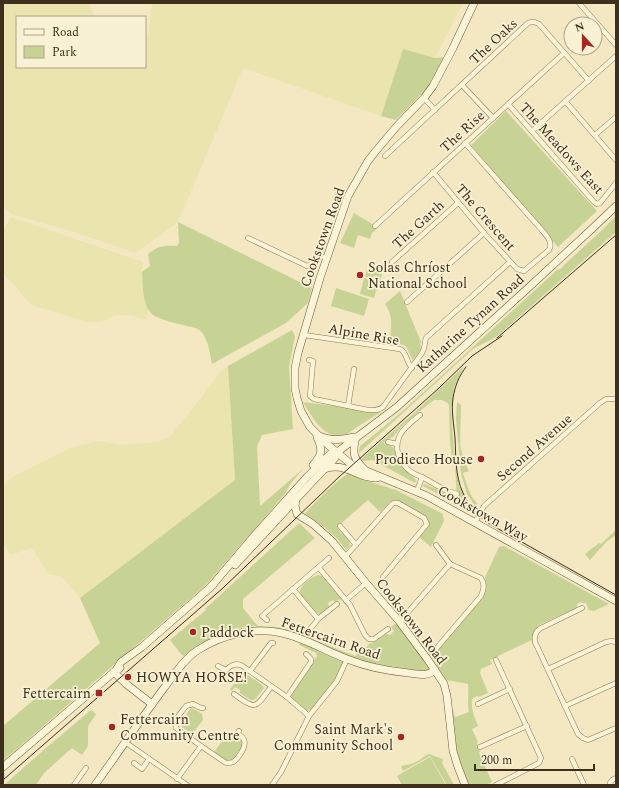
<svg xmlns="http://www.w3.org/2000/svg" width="619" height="788" font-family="Spectral,serif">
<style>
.farmland{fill:#eae4af}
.green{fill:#c7d395}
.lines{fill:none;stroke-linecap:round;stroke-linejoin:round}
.street-casing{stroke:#907957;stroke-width:5.5}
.secondary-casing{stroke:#71593a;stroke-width:8}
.street{stroke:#fcf4d7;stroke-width:4.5}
.secondary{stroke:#fcf4d7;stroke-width:7}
.tram{stroke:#3e2f1d;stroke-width:1}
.poi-dot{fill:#a6271f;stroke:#f9f1d3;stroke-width:1.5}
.labels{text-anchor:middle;stroke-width:3.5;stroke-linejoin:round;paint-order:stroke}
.street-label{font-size:14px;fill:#3e2f1d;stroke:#f9f1d3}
.poi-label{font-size:14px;fill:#3e2f1d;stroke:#f9f1d3;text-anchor:start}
</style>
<rect width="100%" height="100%" fill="#f3e8c2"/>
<g class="farmland">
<path d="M3,3H88L95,17H17V67H145V35H148L152,3H463L435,58L403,49L381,116L243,68L178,222L136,253L68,230L13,215L3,207Z"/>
<path d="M11,217L143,262L142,272L143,289L146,304L149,309L145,320L131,315H121L113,316L101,322H86L32,305L3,273V232Z"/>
<path d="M228,366L235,480L80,598L61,576L48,574L32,548L10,555L3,542V486L14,476L73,447L99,441L124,445L158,442L170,437L201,398L220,372Z"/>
</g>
<g class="green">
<path d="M403,49L435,58L445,57L430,85L396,120L381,116Z"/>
<path d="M506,111L597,211L558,247L471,145Z"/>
<path d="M354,213L374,225L377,229L372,233L370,239L358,235L354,248L340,243Z"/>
<path d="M616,216V232L496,337L473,349L359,453V451L360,446L391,421L416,399L557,270L562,268L564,265L600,232Z"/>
<path d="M178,222L312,288L308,303L286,323L212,364C210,354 209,343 203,334C199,328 193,327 187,326C179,324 157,319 152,314C142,304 143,285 142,272L150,266L148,254C158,246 164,245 177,246L179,243Z"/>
<path d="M367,269L382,274L377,291L375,290L376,291L374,298L360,294L364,278L378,282L365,277Z"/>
<path d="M336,288L369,299L364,316L331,306Z"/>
<path d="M400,291L421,342L420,344L421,350L413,360L412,359L406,346L400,344L390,343C391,326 394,318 385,304Z"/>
<path d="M292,330L295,336L289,367L293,429L262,435L257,446L260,506L303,469L291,483L284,495L207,584L3,761V726L100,643L80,598L235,480L228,366Z"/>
<path d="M463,367V368L454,388L451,408L455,466L459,486L466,502L472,509L469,510L466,509L423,486V485L425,484L443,492L448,496L457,498L455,467L452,459L450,441L449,406L448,403L442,400H434L421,410L402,426L393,437L388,439L383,443C387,445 392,445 394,449C398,454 397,462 402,467C406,472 413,474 416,480L415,483L373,460L362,461V458L413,414Z"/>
<path d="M303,402L381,412C373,417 365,422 357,427C354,429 350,432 347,434C325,442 312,417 303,402Z"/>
<path d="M457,402L461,405L460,445L464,461L469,471L463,473C467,484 469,496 478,504L475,506L467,494L461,474L456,419Z"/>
<path d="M349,473L365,481H367L396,490L443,514L444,521L431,547L419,537L429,525L428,519L396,500L391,501L380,512L368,500L337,527L342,534H344L349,540L350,546L346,550C335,534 321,524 305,514C310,506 341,477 349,473Z"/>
<path d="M299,523L315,538L243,599V608L256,624L258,626L277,627L290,630L355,656L366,648L369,644L377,641L386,634L390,635L394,631L391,627L396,623L428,665L429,669L427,671L421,672L417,671L389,668L372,664L354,659L326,647L253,628L257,626C229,626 204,640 184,656L181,654L170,640L206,610L205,609Z"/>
<path d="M616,530V535L606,542L590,560L585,554L599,543L601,544Z"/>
<path d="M504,546L609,604L594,611L589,610L586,603H583L581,602L577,604V607L574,609L539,625C534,630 532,633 532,640L498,656V657L490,660L492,664L481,669L480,673L488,693L479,697L477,696L472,699C471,709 474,716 478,726L472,729L478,742L477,743L480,752L479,753L492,782L486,785H469C456,762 454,736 452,711L453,710L455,717L469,712C467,704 469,694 468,684L446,680L428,652L429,650L433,654L484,595L486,589L485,577L499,547Z"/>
<path d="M318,575L323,576L352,611L356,620L355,621L352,612L340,599L335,602L333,600L328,603L329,607L322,613L319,614C314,612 311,607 307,603C305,600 301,596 300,592C299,586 313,576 318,575Z"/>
<path d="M301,642L342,660L343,662C337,681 324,695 311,710L306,711L290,696L317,656L316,653L299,645Z"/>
<path d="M243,672L261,684L264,688C253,702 255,704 240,693V690L235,687L232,691L230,689Z"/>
<path d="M191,708L194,709L202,714L203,720L192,734L182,727L180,723Z"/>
<path d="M91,710L96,714L88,726V746L82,755L72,748L44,773L36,785H4L46,748Z"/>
<path d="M233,734L241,740L243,743L242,746L233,760L227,761L214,752L226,736Z"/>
<path d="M429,754L443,759L442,763L454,785H447L430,756L403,771L401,766C407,765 412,764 418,761C422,759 424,755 429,754Z"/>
<path d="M430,757L446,785H402L397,776Z"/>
</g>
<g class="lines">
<g class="street-casing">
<g id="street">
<path d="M579,3L616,45"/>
<path d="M462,85L493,118"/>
<path d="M424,98L435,110"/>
<path d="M565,101L616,160"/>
<path d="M508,104L594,202L597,204L600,203L616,183"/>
<path d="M532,131L616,56"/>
<path d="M595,135L616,117"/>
<path d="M385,156L528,23C533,21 535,22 539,24L589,81"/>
<path d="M433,172L484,233L517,269L524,271L549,250C554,242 545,234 540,228L465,143"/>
<path d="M375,226L564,53"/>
<path d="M248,238L307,266C313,264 315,260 318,255L326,258"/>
<path d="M392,262L458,203"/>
<path d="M407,302L484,233"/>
<path d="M304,335L400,349C407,352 406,362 412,368"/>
<path d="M309,360L313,361L310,396L314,399L368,410C374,410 378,411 383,407L422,353C426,346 424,344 426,338L510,262"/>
<path d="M348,406L354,369"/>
<path d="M388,442L397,444"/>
<path d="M422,477L445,490L457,494"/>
<path d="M417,491L422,477C416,475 408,471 404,465C397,457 395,445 400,435C404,427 413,421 420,415"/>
<path d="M475,522L484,506L600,403L606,399H616"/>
<path d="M340,526L356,545"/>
<path d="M345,557L392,504L394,503H398L424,518L427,524L383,577"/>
<path d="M319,568L350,605L365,635L369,639H374L388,629"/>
<path d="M293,589L318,619"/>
<path d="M346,600L366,583"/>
<path d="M582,608L541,628C535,631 534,636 535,642L578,734L583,738L588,740L616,728"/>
<path d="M267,620L262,616L329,558"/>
<path d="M399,621L402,619L450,564"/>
<path d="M310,629L316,622L318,619L337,604"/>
<path d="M435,650L481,596C484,589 485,584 481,578L450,564L436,545"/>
<path d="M218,666L226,670C230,666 234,663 241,665L287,697L309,716"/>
<path d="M548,669L606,642L612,641L616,642"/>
<path d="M250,671L271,643H273"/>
<path d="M234,694C257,711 255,708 271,687"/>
<path d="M287,697L311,662V659L306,654"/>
<path d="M478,704L510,689"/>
<path d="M565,706L616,683"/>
<path d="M203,708H201L193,704L186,706C181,713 174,719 176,728L201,746L226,763C229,763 231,763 233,762C238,759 247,746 244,740C243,737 240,735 237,734L239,731"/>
<path d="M125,742L187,785"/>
<path d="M480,747L527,726"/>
<path d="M572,759L584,785"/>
<path d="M134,763L142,769L149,759"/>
<path d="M177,779L201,746"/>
<path d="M74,785L86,768"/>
<path d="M272,785L281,772L309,716L337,681L347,659"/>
<path d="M496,785L539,763L541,758L496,660"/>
<path d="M611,785L610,783L612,780L616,778"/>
</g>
</g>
<g class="secondary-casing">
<g id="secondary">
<path d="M474,3L453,48L433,86L424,98L397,126L375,152L368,161L348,196L320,278L298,353L295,368V388L297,398L301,411L310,427L327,444L352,465L427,496L616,601"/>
<path d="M319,436C330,441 342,440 354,437"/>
<path d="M356,437C352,452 353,458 364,469"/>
<path d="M313,465C322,455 323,450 317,437"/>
<path d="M324,469C339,463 350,471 364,476C369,477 373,478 377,478"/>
<path d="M296,498L295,506L297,514L313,524L332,541L366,583L399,621L428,660L444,684L447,696L453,751L458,767L465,785"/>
<path d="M235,565L312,482L335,458L336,453"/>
<path d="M210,588L254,536L307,477L330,454L336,453L397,407L527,289L595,226L616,206"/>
<path d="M116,670L121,662L142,647L213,585"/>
<path d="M114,672L126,684L152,704"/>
<path d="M3,767L114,672L120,668"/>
<path d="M95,785C118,753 140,720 164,688C174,675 184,659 198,650C223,634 253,627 282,633C305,638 325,651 347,659C367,667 388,671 409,673C418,674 427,677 435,670"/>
</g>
</g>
<use href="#street" class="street"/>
<use href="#secondary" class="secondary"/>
<g class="tram">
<path d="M497,338L616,235"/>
<path d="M466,367C459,376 455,386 453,398C451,411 454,425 455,438C456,456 455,476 463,493C468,505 477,515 488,523L616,595"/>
<path d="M3,780L223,588L340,476L438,389L472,356L502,336"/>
</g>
</g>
<g class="poi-dot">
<circle cx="360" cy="275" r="4"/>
<circle cx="481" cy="459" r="4"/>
<circle cx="193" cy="632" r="4"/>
<circle cx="128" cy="677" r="4"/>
<rect x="95" y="689" width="8" height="8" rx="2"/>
<circle cx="112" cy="727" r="4"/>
<circle cx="401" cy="737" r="4"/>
</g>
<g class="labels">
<g class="street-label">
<text transform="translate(493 41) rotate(-43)" y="5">The Oaks</text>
<text transform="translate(462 131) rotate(-42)" y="5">The Rise</text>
<text transform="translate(562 148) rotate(48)" y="5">The Meadows East</text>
<text transform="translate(486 217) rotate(49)" y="5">The Crescent</text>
<text transform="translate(418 224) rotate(-42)" y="5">The Garth</text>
<text transform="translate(322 237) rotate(-70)" y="5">Cookstown Road</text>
<text transform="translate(470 323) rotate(-42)" y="5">Katharine Tynan Road</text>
<text transform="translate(364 334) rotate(10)" y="5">Alpine Rise</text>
<text transform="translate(534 447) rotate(-41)" y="5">Second Avenue</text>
<text transform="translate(483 513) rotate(29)" y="5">Cookstown Way</text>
<text transform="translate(412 621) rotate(52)" y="5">Cookstown Road</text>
<text transform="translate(331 638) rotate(19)" y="5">Fettercairn Road</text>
</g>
<g class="poi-label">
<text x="368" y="272">Solas Chríost<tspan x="368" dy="16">National School</tspan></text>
<text x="473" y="464" text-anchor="end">Prodieco House</text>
<text x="201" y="637">Paddock</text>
<text x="136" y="682">HOWYA HORSE!</text>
<text x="91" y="698" text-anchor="end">Fettercairn</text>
<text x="120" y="724">Fettercairn<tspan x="120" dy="16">Community Centre</tspan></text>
<text x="393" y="734" text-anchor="end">Saint Mark's<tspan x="393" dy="16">Community School</tspan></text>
</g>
</g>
<rect width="619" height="788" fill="none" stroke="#3e2f1d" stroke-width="8"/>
<rect x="16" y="16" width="130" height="52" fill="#f9f1d3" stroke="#aea38a"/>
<rect x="24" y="29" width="20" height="6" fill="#fcf4d7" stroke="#aea38a"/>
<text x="52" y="36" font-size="12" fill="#3e2f1d">Road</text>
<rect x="24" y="46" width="20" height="12" fill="#c7d395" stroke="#aea38a"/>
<text x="52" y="56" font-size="12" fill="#3e2f1d">Park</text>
<g transform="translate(583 36) rotate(339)"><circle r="19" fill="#f9f1d3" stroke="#aea38a"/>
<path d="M0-3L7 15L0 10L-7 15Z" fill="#a6271f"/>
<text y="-6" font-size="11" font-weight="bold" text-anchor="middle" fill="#3e2f1d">N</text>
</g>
<path d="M475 764v6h119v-6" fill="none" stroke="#3e2f1d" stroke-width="2"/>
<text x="481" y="764" font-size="12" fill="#3e2f1d" stroke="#f9f1d3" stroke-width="3" paint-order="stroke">200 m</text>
</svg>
